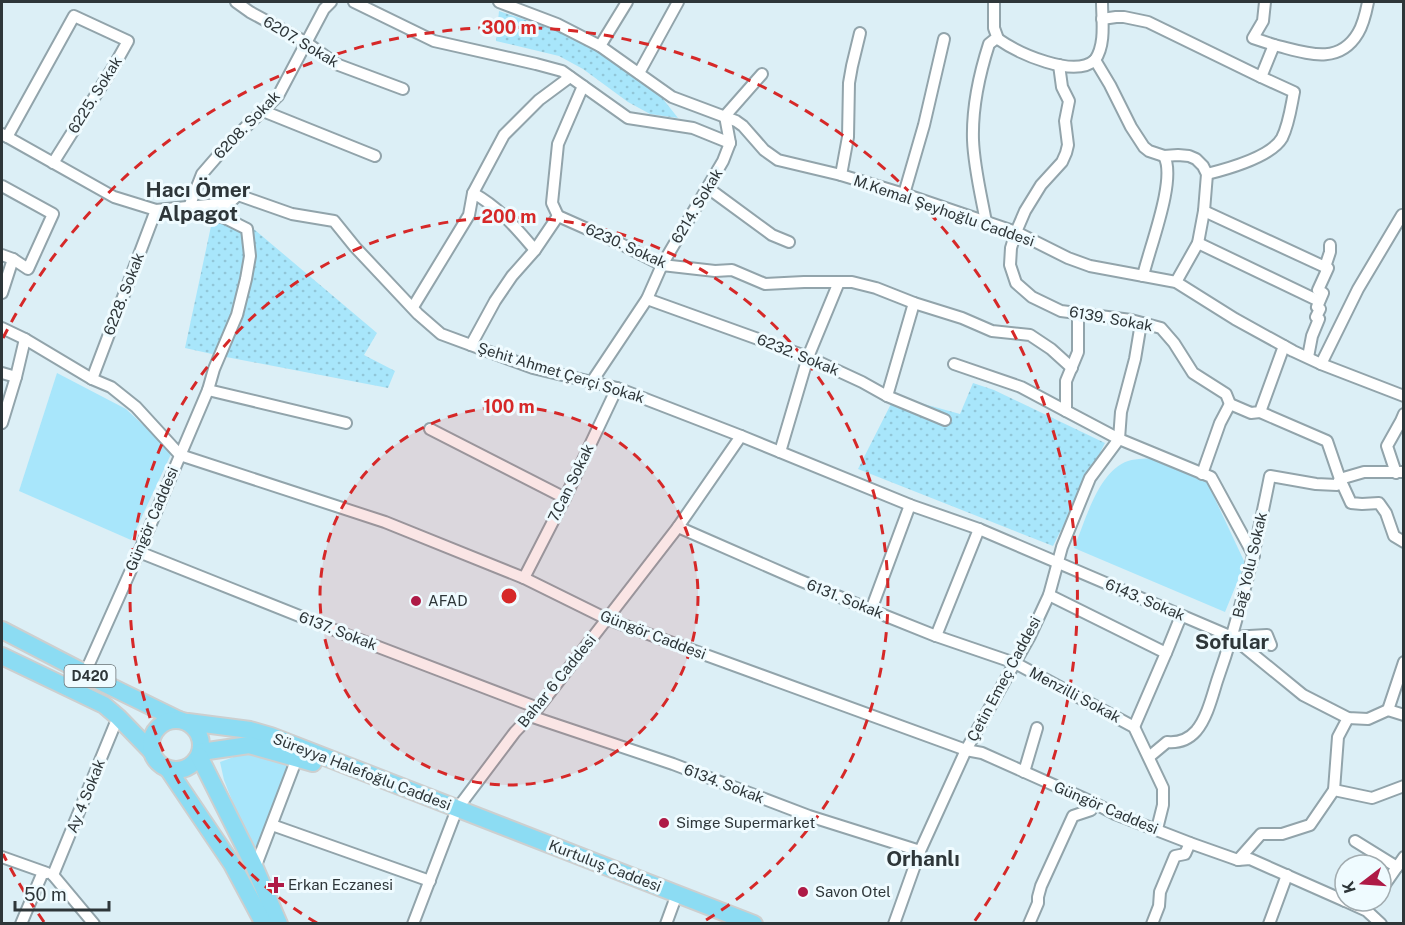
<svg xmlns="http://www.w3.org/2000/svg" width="1405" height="925" font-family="'Public Sans',sans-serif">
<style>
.grass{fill:url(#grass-dots)}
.park{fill:#a8e6fb}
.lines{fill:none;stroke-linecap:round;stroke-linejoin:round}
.street-casing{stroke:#92a4ab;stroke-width:14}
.primary-casing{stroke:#cdcfcf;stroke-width:20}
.street{stroke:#fff;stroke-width:10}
.primary{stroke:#8cdcf3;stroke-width:16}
.ring{fill:none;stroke:#d62828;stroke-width:3;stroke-dasharray:10 8}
.poi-dot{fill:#ae1a46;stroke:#effbff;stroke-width:2}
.labels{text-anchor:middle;stroke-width:6;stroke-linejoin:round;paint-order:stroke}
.shield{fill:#effbff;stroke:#687174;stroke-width:1.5}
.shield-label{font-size:14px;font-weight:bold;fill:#2e3639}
.street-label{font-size:15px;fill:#2e3639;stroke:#effbff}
.poi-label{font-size:15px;fill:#2e3639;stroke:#effbff;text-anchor:start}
.district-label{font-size:21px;font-weight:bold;fill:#2e3639;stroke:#effbff}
.centre{fill:#d62828;stroke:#effbff;stroke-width:3}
.ring-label{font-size:18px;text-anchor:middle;font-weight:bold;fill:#d62828;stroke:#effbff;stroke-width:6;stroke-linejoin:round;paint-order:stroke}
</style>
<defs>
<pattern id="grass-dots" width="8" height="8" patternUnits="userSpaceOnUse" patternTransform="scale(1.5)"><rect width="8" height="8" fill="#a8e6fb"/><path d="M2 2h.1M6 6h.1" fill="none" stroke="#91c6d8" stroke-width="1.8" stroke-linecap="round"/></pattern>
</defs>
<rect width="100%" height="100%" fill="#dceff6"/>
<g class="grass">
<path d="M499,11L562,32L598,49L663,99L678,118L650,114L628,102L583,69L559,56L496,41Z"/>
<path d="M217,198L377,333L364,355L395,371L388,388L221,356L185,348Z"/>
<path d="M973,383L994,390L1105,443L1053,546L858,469L895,396L960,414Z"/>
</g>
<g class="park">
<path d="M57,373L126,409L172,452L131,540L19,491Z"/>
<path d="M1157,458L1183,464L1207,482L1245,563L1225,612L1074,548C1085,522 1098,471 1128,461C1137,458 1148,459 1157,458Z"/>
<path d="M257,752L294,757L253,854L224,780L220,762L242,754Z"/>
</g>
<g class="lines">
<g class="street-casing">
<g id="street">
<path d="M236,2L250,12L307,43L336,64L403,89"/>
<path d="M354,2L434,41L536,64L562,71L628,118L693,128L730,143"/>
<path d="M499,2L557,24L600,46L672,97L736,121L743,126L764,150L778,160L841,175L904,194L1016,232L1068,258L1090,266L1176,282L1235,319L1293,351L1321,364L1404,396"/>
<path d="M1102,19L1116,17H1124L1148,22L1261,77"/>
<path d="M998,39C1018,53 1074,79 1095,60"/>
<path d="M1274,45C1304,52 1338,67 1358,33C1364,23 1366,12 1368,2"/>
<path d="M600,46L627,2"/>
<path d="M1095,60L1110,85L1131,127L1144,147L1149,151L1164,156L1178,155L1189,156L1196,159L1203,166L1207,174L1204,211L1198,243L1176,282"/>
<path d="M1095,60C1106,44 1102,20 1102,2"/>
<path d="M1059,65L1062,87L1069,101L1065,121L1068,145L1066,153L1062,162L1041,185L1025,211L1016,232L1011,248L1010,265L1016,283L1032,297L1061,311L1131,320L1161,328L1174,343L1193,373L1226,394L1230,404"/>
<path d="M639,73L678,2"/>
<path d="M263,111L375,156"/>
<path d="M2,134L114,197L156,210L229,203L238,195L292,214L334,221L355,247L418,314L441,334L533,368L617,388L741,436L910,505L979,529L1232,637L1303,695L1348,718L1368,719L1388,710L1404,715"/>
<path d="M7,137L74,16L128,41L114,66L53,163"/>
<path d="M1207,174C1227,169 1271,157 1282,138C1289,124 1291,107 1294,92L1261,77L1274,45L1253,38L1263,21L1265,2"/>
<path d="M841,175L848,137L849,83L852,66L860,33"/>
<path d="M2,186L53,214L28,269L13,259L2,255"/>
<path d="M708,188L772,235L789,242"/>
<path d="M473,193L504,135L539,100L570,77"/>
<path d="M904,194L924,125L944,39"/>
<path d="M1204,211L1325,267"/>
<path d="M558,216L621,244L662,265L715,271L732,270L765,284L804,282H852L876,288L914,303L962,318L992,331L1030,335L1051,349L1072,368"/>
<path d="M558,216L552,203L558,144L583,86"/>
<path d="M986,222C981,195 974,167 973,140C972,107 979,75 989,44L994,40L998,39L994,28V2"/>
<path d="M1198,243L1319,301"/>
<path d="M1143,276C1149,249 1177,179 1164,156"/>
<path d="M2,293L13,259"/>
<path d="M647,299L808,357L862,382L887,396L945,420"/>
<path d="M413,307L469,215L473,193C500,208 515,227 535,250L558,216"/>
<path d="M1078,313V352L1066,381V411L1119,439L1211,477L1254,556"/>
<path d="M2,328L25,339L92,379L111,387L136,407L180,455L385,522L524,578L607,619L966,750L982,753L1094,803L1115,814L1190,843L1238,860L1250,859L1345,901"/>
<path d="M471,345L495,301L512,276L535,250"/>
<path d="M1308,357L1312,336L1319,319L1316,317L1320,309L1317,307L1323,293L1318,290L1328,268L1325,267L1330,252V245"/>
<path d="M954,364L1021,387L1066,411"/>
<path d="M1321,364L1358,289L1402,215L1404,216"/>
<path d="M2,373L16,377"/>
<path d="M92,379L156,210"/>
<path d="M591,383L647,299L662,265L723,161L730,143L725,116L762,74"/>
<path d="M208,390L346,423"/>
<path d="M887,396L914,303"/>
<path d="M1260,412L1327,441L1340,479L1351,503L1362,504L1379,503L1386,513L1394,536L1404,542"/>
<path d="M2,423L16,377L25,339"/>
<path d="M430,429L565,498"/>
<path d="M1119,439L1121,412L1135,359L1141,323"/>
<path d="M780,452L808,357L839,282"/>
<path d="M1396,473L1387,446L1401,421L1404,414"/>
<path d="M1202,474L1220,423L1230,404L1251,413L1260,412L1284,346"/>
<path d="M678,527L799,580L871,610L936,636L1015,663L1134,727L1163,788V805L1157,829"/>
<path d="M139,552L347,635L538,708"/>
<path d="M524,578L565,498L617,388"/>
<path d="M1049,595L1166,653"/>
<path d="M871,610L910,505"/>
<path d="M936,636L979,529"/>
<path d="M1232,637L1267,635L1271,645"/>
<path d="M85,673L139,552L208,390L214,369L237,315L246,279L250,256L247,229L225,218L189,207L202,174L228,144L278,96L324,9L331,2"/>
<path d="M1388,710L1404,662"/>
<path d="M530,716L673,764L809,816L920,851"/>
<path d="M1134,727L1166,653L1181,616"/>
<path d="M1149,757L1167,742C1178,743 1188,740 1196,731C1207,718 1212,697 1217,681C1241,613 1256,546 1270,476L1316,484L1337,485L1340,479L1364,472H1404"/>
<path d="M1024,772L1037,728"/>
<path d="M1334,790L1338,737L1348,718"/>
<path d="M272,825L430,881"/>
<path d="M1355,841L1397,867"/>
<path d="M2,857L47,873"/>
<path d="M1238,860L1261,834H1282L1310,825L1334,790L1372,798L1404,786"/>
<path d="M255,868L297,758"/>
<path d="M53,875L118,717"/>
<path d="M53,875L94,924"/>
<path d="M1381,890L1404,857"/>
<path d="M1345,901L1367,911L1381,924"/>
<path d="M21,924L43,872"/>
<path d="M413,924L457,809L515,732L538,708L678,527L741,436"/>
<path d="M666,924L677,894"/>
<path d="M894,924L920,851L966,750L1030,636L1049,595L1062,547L1090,478L1119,439"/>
<path d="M1029,924L1038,903V897L1041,886L1073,816L1091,810L1094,803"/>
<path d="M1152,924L1159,906L1160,892L1175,856L1185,854L1190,843"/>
<path d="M1269,924L1287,875"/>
</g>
</g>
<g class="primary-casing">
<g id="primary">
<path d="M2,630L85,673L97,680L179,720"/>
<path d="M2,656L104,705L118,717L152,752"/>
<circle cx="176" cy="745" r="25"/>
<path d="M188,722L250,730L271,736L754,924"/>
<path d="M201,752L249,745L313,763"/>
<path d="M199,756L255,868L279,924"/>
<path d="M168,769L232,864L264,924"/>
</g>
</g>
<use href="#street" class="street"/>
<use href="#primary" class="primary"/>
</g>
<circle cx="509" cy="596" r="189" fill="#d62828" fill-opacity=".12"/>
<g class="ring">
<circle cx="509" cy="596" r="189"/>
<path d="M317 923A379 379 0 1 1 701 923"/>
<path d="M44 922A568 568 0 0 1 3 854M3 338A568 568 0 1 1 974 922"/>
</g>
<g class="poi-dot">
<circle cx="416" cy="601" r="6"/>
<circle cx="664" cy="823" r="6"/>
<path d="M273 876h6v6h6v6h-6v6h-6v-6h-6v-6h6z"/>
<circle cx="803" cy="892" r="6"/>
</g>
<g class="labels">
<rect class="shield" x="64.5" y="665" width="51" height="22" rx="4.5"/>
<g class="shield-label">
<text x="90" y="681">D420</text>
</g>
<g class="street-label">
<text transform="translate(301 42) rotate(31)" y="5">6207. Sokak</text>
<text transform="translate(95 95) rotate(-58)" y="5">6225. Sokak</text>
<text transform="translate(247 125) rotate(-46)" y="5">6208. Sokak</text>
<text transform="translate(697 206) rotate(-59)" y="5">6214. Sokak</text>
<text transform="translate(944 211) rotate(19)" y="5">M.Kemal Şeyhoğlu Caddesi</text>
<text transform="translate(626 246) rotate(24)" y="5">6230. Sokak</text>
<text transform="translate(124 294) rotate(-69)" y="5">6228. Sokak</text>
<text transform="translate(1111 319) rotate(10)" y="5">6139. Sokak</text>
<text transform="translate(798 355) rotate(22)" y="5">6232. Sokak</text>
<text transform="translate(561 373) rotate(17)" y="5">Şehit Ahmet Çerçi Sokak</text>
<text transform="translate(571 483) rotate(-64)" y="5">7.Can Sokak</text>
<text transform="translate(152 519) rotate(-67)" y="5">Güngör Caddesi</text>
<text transform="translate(1250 565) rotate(-77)" y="5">Bağ Yolu Sokak</text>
<text transform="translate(845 599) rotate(22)" y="5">6131. Sokak</text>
<text transform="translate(1145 600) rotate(23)" y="5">6143. Sokak</text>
<text transform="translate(338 631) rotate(21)" y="5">6137. Sokak</text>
<text transform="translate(653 635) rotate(21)" y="5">Güngör Caddesi</text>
<text transform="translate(1004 679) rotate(-62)" y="5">Çetin Emeç Caddesi</text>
<text transform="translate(557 681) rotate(-51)" y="5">Bahar 6 Caddesi</text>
<text transform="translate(1075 695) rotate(28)" y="5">Menzilli Sokak</text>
<text transform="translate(362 772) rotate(21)" y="5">Süreyya Halefoğlu Caddesi</text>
<text transform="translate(724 784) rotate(21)" y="5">6134. Sokak</text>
<text transform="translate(86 796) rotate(-68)" y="5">Ay 4 Sokak</text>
<text transform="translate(1106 808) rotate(23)" y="5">Güngör Caddesi</text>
<text transform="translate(605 866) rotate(21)" y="5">Kurtuluş Caddesi</text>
</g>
<g class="poi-label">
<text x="428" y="606">AFAD</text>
<text x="676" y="828">Simge Supermarket</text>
<text x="288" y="890">Erkan Eczanesi</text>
<text x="815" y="897">Savon Otel</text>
</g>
<g class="district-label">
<text x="198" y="197">Hacı Ömer<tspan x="198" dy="24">Alpagot</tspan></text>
<text x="1232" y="649">Sofular</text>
<text x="923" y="866">Orhanlı</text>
</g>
</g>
<circle cx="509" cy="596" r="9" class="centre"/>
<g class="ring-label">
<text x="509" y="34">300 m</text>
<text x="509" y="223">200 m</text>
<text x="509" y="413">100 m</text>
</g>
<rect width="1405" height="925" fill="none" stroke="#2e3639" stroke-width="6"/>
<g transform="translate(1363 883) rotate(253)"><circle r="28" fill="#effbff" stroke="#a2acb0" stroke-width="1.5"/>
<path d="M0-4.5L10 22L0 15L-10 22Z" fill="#ae1a46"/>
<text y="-9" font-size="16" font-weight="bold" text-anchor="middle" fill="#2e3639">K</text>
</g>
<path d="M15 901v9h94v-9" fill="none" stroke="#2e3639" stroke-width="3"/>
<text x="24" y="901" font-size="18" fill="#2e3639" stroke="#effbff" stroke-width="4.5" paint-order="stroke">50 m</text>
</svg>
